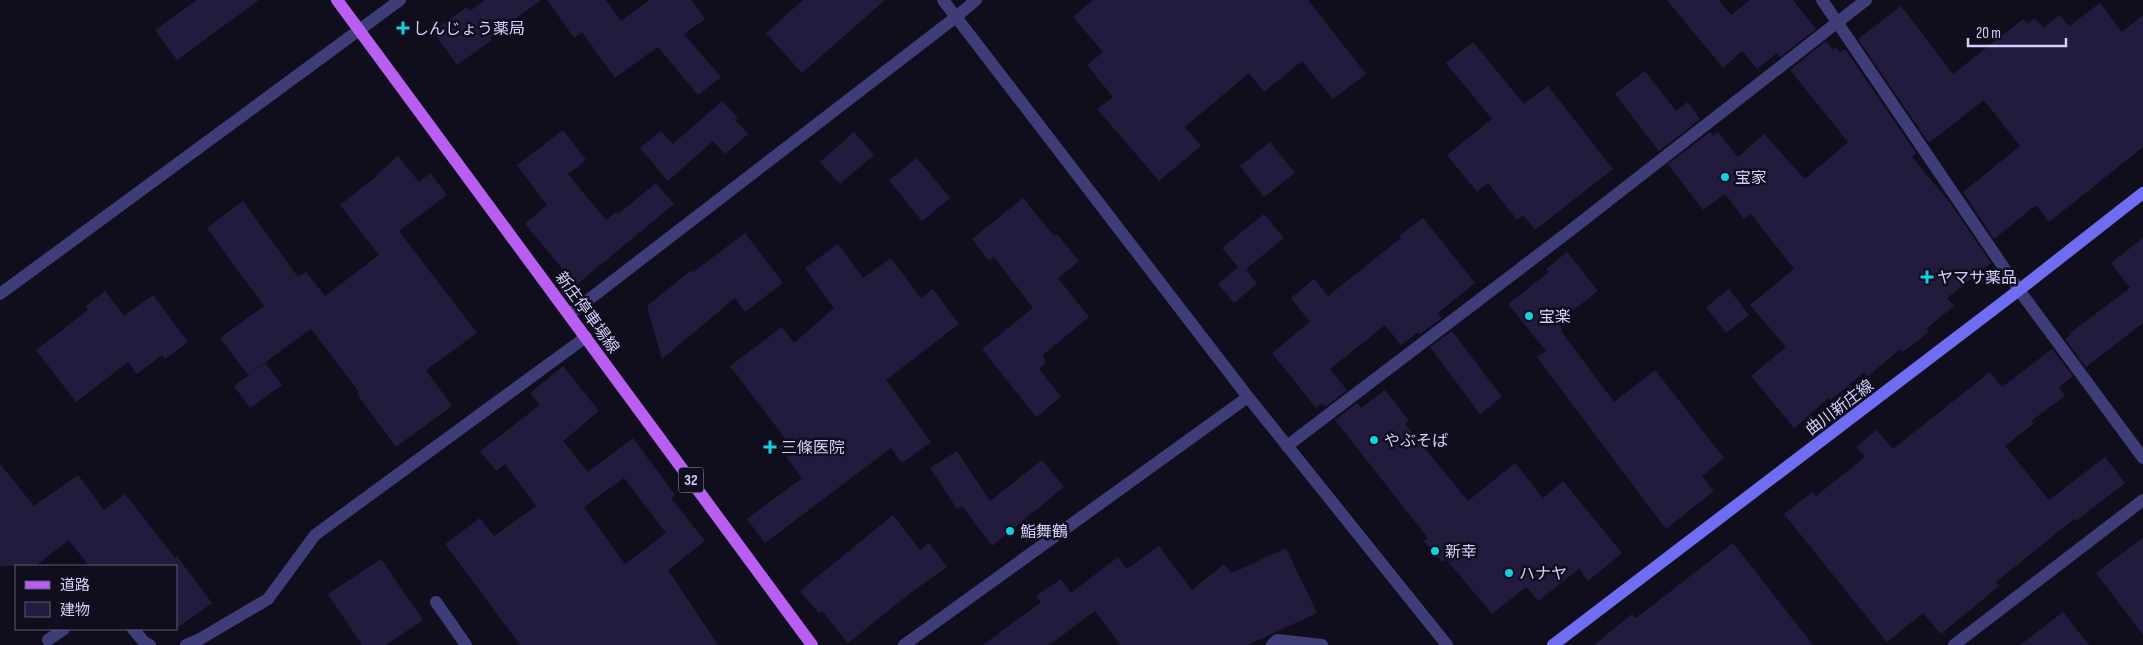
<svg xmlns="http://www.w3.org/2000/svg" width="2143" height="645" font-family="'Sofia Sans Condensed','Noto Sans JP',sans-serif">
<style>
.building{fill:#221b3d;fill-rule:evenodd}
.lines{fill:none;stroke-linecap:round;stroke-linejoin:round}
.service{stroke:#3e3d78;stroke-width:12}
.minor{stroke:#3e3d78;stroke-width:12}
.tertiary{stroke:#3e3d78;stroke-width:12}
.secondary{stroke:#6f6ef2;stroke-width:12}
.primary{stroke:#b85ff1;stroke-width:12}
.poi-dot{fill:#14d0e1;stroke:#100e1d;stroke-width:2}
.labels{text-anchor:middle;stroke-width:5;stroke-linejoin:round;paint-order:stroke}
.shield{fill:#100e1d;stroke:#9894b8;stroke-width:1}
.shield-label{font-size:15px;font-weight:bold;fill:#d3cefb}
.poi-label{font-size:16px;fill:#d3cefb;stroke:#100e1d;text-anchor:start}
.street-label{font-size:16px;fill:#d3cefb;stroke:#100e1d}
</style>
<rect width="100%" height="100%" fill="#100e1d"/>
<g class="building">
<path d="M197,0H259L177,60L155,30Z"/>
<path d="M485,0H541L490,38L492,40L457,65L433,31L467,7L470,11Z"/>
<path d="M547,0H606L621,21L650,0H691L705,19L684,34L721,77L698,95L658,47L615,78L582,32L574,38Z"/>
<path d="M803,0H885L802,73L766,33Z"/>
<path d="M1093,0H1308L1366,74L1333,99L1302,61L1264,92L1249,73L1185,127L1201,146L1159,181L1097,109L1113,97L1087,65L1103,52L1073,17Z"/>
<path d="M1667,0H1719L1731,15L1750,0H1793L1816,29L1780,57L1777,53L1757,69L1742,51L1723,68Z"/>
<path d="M2100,3L2122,32L2143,15V147L2049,222L2036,205L1994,239L1963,192L2020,146L1984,100L1929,143L1858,39L1901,6L1953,74L2023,19L2027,24L2035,18L2043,28L2060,15L2069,26Z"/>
<path d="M1826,41L1833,50L1836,47L1840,53L1845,49L1916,153L1912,157L1950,203L1991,263L1947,298L1954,306L1926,329L1929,332L1903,352L1900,349L1867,377L1864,372L1831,400L1829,398L1794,428L1751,376L1786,347L1750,305L1794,269L1751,214L1744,219L1725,194L1703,210L1668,164L1710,132L1713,136L1718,132L1738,157L1764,134L1803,177L1806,178L1848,142L1790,70Z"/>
<path d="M1473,42L1524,104L1548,86L1613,169L1535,230L1523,215L1517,220L1488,183L1477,192L1447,155L1492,119L1446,63Z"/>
<path d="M1645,71L1676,111L1688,102L1700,119L1659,151L1615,94Z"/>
<path d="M722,101L738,118L735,120L748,134L725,154L713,141L668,181L640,148L661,131L673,144Z"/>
<path d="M563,130L586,160L568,174L606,220L616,212L618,214L656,183L674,204L576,285L525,224L547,205L517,165Z"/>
<path d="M854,132L874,155L840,184L820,162Z"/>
<path d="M1270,142L1295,173L1264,197L1240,166Z"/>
<path d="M398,156L419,182L430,173L447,195L399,231L477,333L426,370L452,406L396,447L357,394L359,392L311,329L248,375L220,338L264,306L207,228L243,201L298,277L306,272L325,296L379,255L340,205L378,175L377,174Z"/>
<path d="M917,158L950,198L922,221L889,180Z"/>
<path d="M1023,198L1054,236L1057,234L1079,261L1058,278L1089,317L1043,355L1046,363L1039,369L1061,397L1036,417L982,349L1033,308L994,257L989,261L972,239Z"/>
<path d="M1264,214L1284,238L1246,269L1257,284L1234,303L1218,284L1238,267L1222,248Z"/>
<path d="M1423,218L1475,283L1438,313L1442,318L1420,334L1418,332L1401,345L1385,325L1330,369L1347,390L1325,407L1322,403L1316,408L1272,353L1310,322L1291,298L1314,279L1328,296L1401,238L1399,236Z"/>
<path d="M745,233L783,283L745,312L735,298L662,359L647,306L690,271L692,273Z"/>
<path d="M2143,238V323L2086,367L2065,339L2071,334L2070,333L2130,288L2111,263Z"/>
<path d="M838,244L863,278L891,258L921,298L933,289L959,324L886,380L931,442L902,463L891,448L765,543L747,519L802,478L779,447L787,441L730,366L782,327L794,343L834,308L805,268Z"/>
<path d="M1567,252L1598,291L1557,323L1563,330L1561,331L1614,402L1655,370L1724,458L1702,476L1714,491L1666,529L1537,357L1546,351L1508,304L1549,272L1546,269Z"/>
<path d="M1729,289L1749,315L1726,333L1706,307Z"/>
<path d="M105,291L124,316L153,295L188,342L165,359L162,355L137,374L128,362L76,402L36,350L88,310L86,306Z"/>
<path d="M1452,331L1502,397L1480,414L1430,347Z"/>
<path d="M2052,349L2073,376L2059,387L2065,396L2031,421L2034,423L2005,446L2049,500L2105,457L2125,483L2076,521L2074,519L1996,582L1999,586L1941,634L1923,613L1887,642L1784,514L1812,492L1816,496L1865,457L1856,447L1877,430L1893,449L1990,372L2002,387Z"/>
<path d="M265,363L282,385L250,408L234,386Z"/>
<path d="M563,366L599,411L563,441L588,472L633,438L675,495L671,498L705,541L668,570L718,645H520L445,544L480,518L494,536L536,506L505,464L496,471L480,451L540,405L530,393ZM624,478L666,533L625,564L584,507Z"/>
<path d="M1385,390L1409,421L1405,424L1468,501L1515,463L1543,498L1563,481L1622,553L1588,581L1579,569L1538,601L1526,587L1492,614L1446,559L1442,562L1424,541L1428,538L1335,420L1357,403L1361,408Z"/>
<path d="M957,451L990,501L1042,460L1064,487L992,546L962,506L957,509L930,468Z"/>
<path d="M0,464L34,506L78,475L104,510L125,494L176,559V555L212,603L176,629V566H89L69,540L35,566H0Z"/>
<path d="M893,515L920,550L929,543L947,567L909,594L848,643L822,611L819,613L800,591Z"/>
<path d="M2143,538V635L2096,573Z"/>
<path d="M1733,543L1813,645H1594L1632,614L1636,618Z"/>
<path d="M1159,546L1192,590L1224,564L1232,573L1286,548L1317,613L1248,645H1120L1095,611L1049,645H983L1041,602L1036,596L1061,579L1071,593L1118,557L1127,569Z"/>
<path d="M381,559L423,620L386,645H362L328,594Z"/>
<path d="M2063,612L2089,645H2020Z"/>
</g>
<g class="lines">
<path class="service" d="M436,602L466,645"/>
<g class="minor">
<path d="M1822,0L2019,290L2143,458"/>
<path d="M570,314L956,17"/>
<path d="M1287,446L1567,233L1866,0"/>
<path d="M133,629L144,642L150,645"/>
<path d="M48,640L64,629"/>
<path d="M186,645L200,639L268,599L315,535L586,337"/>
<path d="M904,645L1248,397"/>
<path d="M1272,645L1277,640L1322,645"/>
<path d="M1954,645L2143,500"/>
</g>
<g class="tertiary">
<path d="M943,0L1248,397L1447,645"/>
<path d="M956,17L976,0"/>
<path d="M0,294L400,0"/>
</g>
<path class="secondary" d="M1553,645L2019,290L2143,193"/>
<path class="primary" d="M337,0L812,645"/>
</g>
<g class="poi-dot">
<path d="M400.5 20.5h5v5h5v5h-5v5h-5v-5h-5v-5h5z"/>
<circle cx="1725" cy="177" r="5"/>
<path d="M1924.5 269.5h5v5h5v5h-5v5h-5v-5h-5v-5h5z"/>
<circle cx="1529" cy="316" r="5"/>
<circle cx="1374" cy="440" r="5"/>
<path d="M767.5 439.5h5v5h5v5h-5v5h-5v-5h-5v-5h5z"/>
<circle cx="1010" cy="531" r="5"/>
<circle cx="1435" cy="551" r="5"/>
<circle cx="1509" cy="573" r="5"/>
</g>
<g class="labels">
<rect class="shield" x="678.5" y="467.5" width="25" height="25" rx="4"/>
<g class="shield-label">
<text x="691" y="485">32</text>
</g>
<g class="poi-label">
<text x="413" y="34">しんじょう薬局</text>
<text x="1735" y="183">宝家</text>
<text x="1937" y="283">ヤマサ薬品</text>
<text x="1539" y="322">宝楽</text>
<text x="1384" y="446">やぶそば</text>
<text x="781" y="453">三條医院</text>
<text x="1020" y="537">鮨舞鶴</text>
<text x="1445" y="557">新幸</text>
<text x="1519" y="579">ハナヤ</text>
</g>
<g class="street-label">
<text transform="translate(588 312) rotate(54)" y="6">新庄停車場線</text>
<text transform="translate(1839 407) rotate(-37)" y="6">曲川新庄線</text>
</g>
</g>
<rect x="15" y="565" width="162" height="65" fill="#100e1d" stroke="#5e5b76"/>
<rect x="25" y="581" width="25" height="8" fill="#b85ff1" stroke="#5e5b76"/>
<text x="60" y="590" font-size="15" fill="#d3cefb">道路</text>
<rect x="25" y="602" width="25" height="15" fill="#221b3d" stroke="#5e5b76"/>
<text x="60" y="615" font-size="15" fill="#d3cefb">建物</text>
<path d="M1968 38v8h98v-8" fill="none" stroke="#d3cefb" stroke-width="2.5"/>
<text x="1976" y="38" font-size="15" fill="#d3cefb" stroke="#100e1d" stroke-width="4" paint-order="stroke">20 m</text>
</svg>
